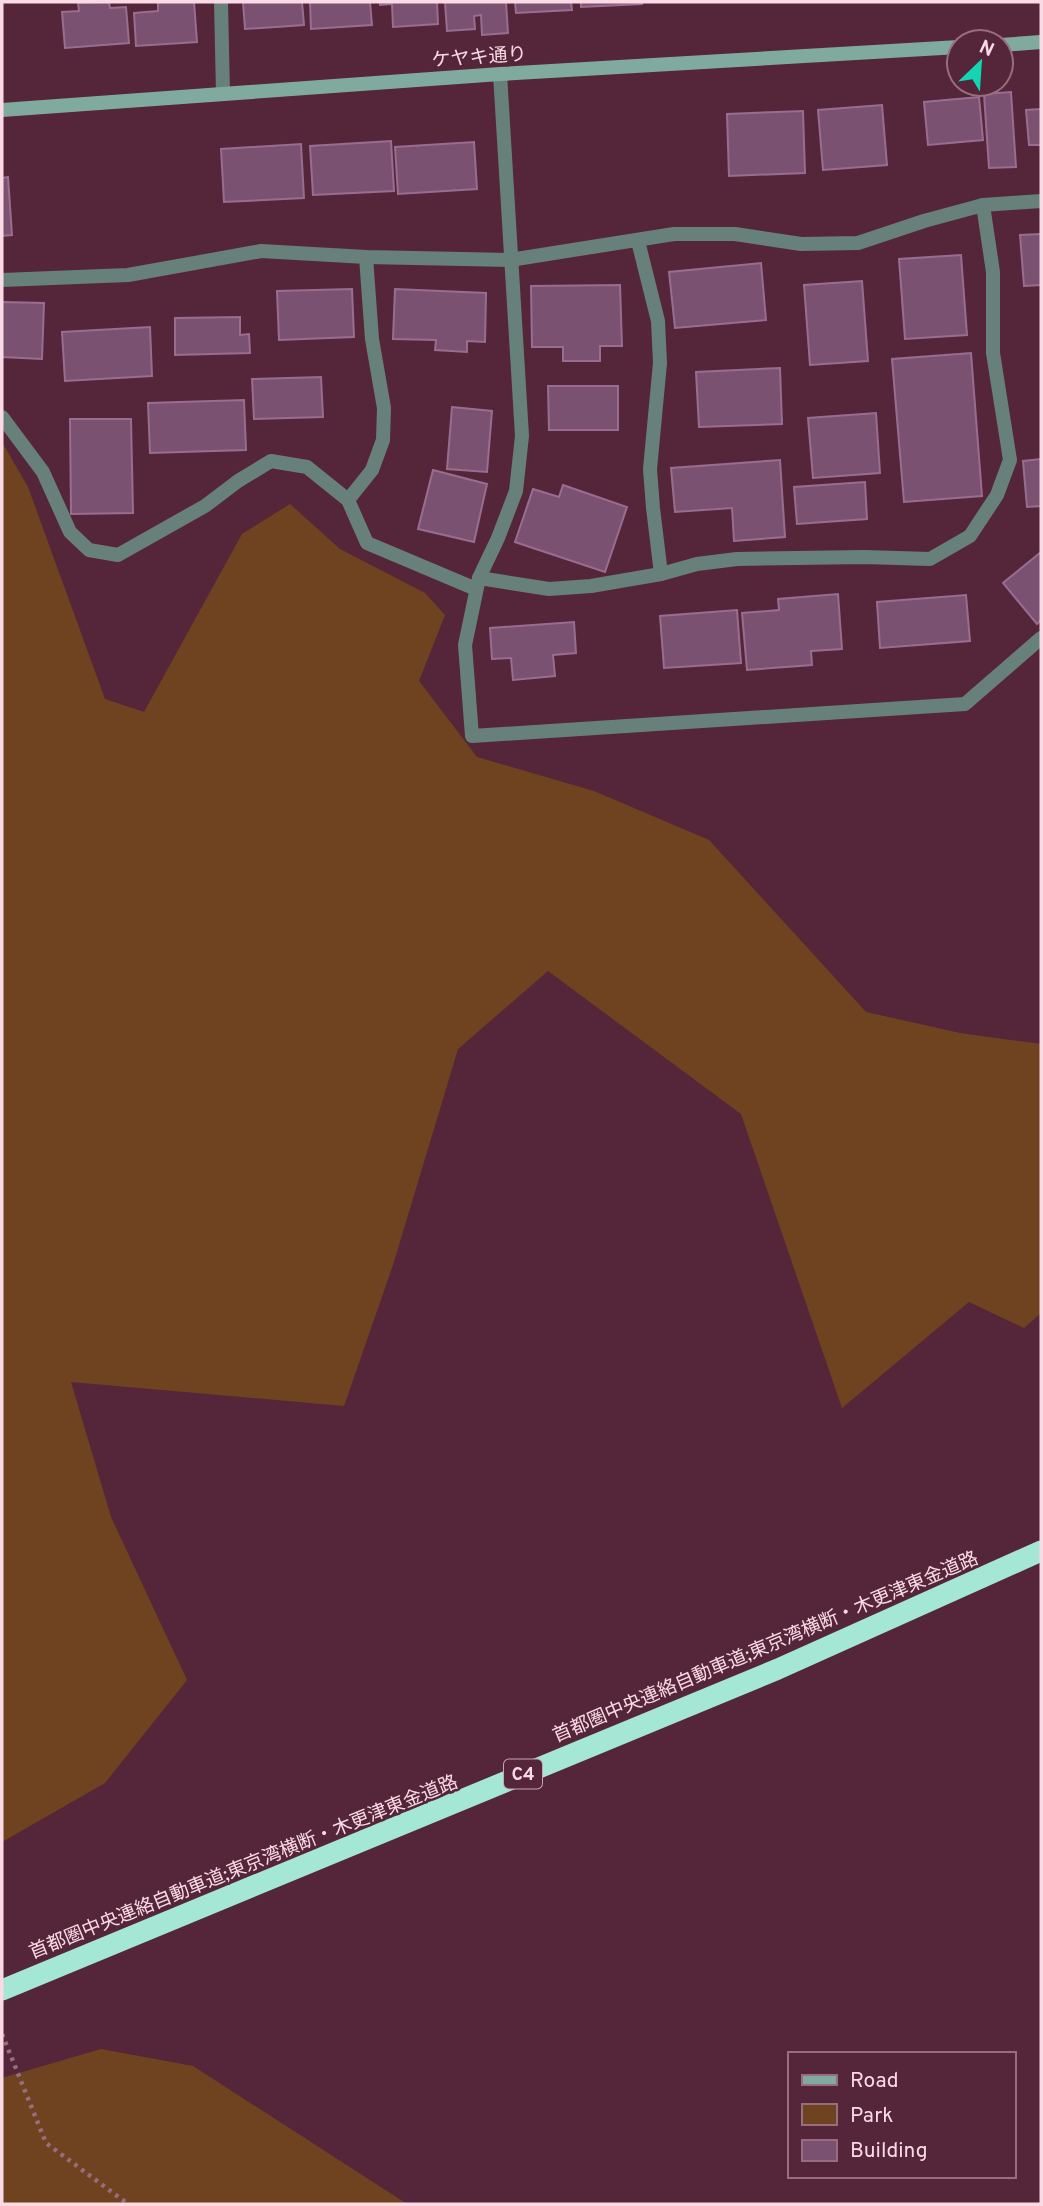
<svg xmlns="http://www.w3.org/2000/svg" width="1043" height="2206" font-family="Overpass,'Noto Sans JP',sans-serif">
<style>
.green{fill:#704320}
.building{fill:#7b5171;stroke:#996d8f;stroke-width:2}
.lines{fill:none;stroke-linecap:round;stroke-linejoin:round}
.path{stroke:#966e7d;stroke-width:4.5;stroke-dasharray:3.5 5;stroke-linecap:butt}
.street{stroke:#67817a;stroke-width:14}
.secondary{stroke:#80aa9e;stroke-width:14}
.highway{stroke:#a3e7d4;stroke-width:21}
.labels{text-anchor:middle;stroke-width:5;stroke-linejoin:round;paint-order:stroke}
.shield{fill:#552639;stroke:#c8a5b1;stroke-width:2}
.shield-label{font-size:18px;font-weight:bold;fill:#fadbe5}
.street-label{font-size:19px;fill:#fadbe5;stroke:#552639}
</style>
<rect width="100%" height="100%" fill="#552639"/>
<g class="green">
<path d="M2,442L28,487L105,699L144,712L242,534L290,504L340,549L425,593L445,615L419,681L477,757L594,791L709,840L866,1012L960,1033L1041,1044V1313L1024,1328L969,1302L842,1408L741,1114L548,971L458,1049L393,1265L344,1406L71,1382L111,1517L187,1680L105,1783L2,1842Z"/>
<path d="M101,2049L193,2066L407,2204H2V2078Z"/>
</g>
<g class="building">
<path d="M109,2L110,8L126,7L129,43L65,48L62,12L79,11L78,3Z"/>
<path d="M158,2H194L197,42L136,46L134,13L158,11Z"/>
<path d="M243,2H302L304,25L245,29Z"/>
<path d="M310,2H370L372,25L311,29Z"/>
<path d="M380,2H437L438,24L393,27L392,4L380,5Z"/>
<path d="M445,2H506L508,33L482,35L481,15L474,16L475,29L447,31Z"/>
<path d="M515,2H571L572,10L516,13Z"/>
<path d="M581,2H642V4L581,7Z"/>
<path d="M1011,92L1016,167L989,168L984,94Z"/>
<path d="M979,97L983,140L928,145L924,102Z"/>
<path d="M882,105L887,165L823,170L818,110Z"/>
<path d="M1041,109V145H1029L1026,110Z"/>
<path d="M803,111L805,173L729,176L727,114Z"/>
<path d="M391,141L394,191L313,195L310,146Z"/>
<path d="M474,142L477,189L398,194L395,147Z"/>
<path d="M301,144L304,198L224,202L221,149Z"/>
<path d="M8,177L12,235L2,236V178Z"/>
<path d="M1041,234V285L1024,286L1020,235Z"/>
<path d="M961,255L967,335L905,339L899,259Z"/>
<path d="M761,263L766,320L675,328L669,272Z"/>
<path d="M862,281L868,361L810,365L804,285Z"/>
<path d="M620,285L622,346H600V361H563V347H532L531,286Z"/>
<path d="M352,289L354,337L279,340L277,291Z"/>
<path d="M395,289L486,293L485,342L467,341V352L435,350L436,340L393,339Z"/>
<path d="M2,302L44,303L42,359L2,357Z"/>
<path d="M240,317V335L249,334L250,353L175,355V318Z"/>
<path d="M150,327L152,376L65,381L62,332Z"/>
<path d="M971,353L982,496L904,502L892,359Z"/>
<path d="M780,368L782,424L699,427L696,372Z"/>
<path d="M321,377L323,417L254,419L252,379Z"/>
<path d="M548,386H618V430H549Z"/>
<path d="M244,400L246,450L150,453L148,403Z"/>
<path d="M452,407L492,411L487,472L447,469Z"/>
<path d="M876,413L880,473L813,478L808,418Z"/>
<path d="M70,419H131L133,513L71,514Z"/>
<path d="M1041,459V506L1027,507L1023,461Z"/>
<path d="M780,460L785,537L734,541L732,508L675,512L671,468Z"/>
<path d="M433,470L487,484L474,542L418,529Z"/>
<path d="M865,482L867,519L797,524L794,487Z"/>
<path d="M563,485L627,507L605,572L515,542L533,489L559,497Z"/>
<path d="M1041,552V620L1037,624L1003,583Z"/>
<path d="M838,594L842,649L811,651L812,665L747,670L742,613L779,610L778,599Z"/>
<path d="M966,595L970,641L880,648L877,602Z"/>
<path d="M737,610L741,663L664,668L660,616Z"/>
<path d="M574,622L576,653L553,655L555,676L513,680L511,658L492,659L490,628Z"/>
</g>
<g class="lines">
<path class="path" d="M2,2034L46,2143L128,2204"/>
<g class="street">
<path d="M221,2L223,94"/>
<path d="M500,74L522,436L516,491L498,538L479,578L465,645L472,736L965,704L1041,638"/>
<path d="M638,241L658,321L660,363L650,469L653,508L661,574"/>
<path d="M2,280L128,275L261,251L366,257L510,260L674,234H735L801,244L858,243L924,221L983,205L1041,201"/>
<path d="M2,417L43,472L70,532L89,550L118,555L205,506L238,481L271,461L307,467L348,500L367,543L476,589"/>
<path d="M348,500L372,470L383,440L384,408L372,339L366,257"/>
<path d="M479,578L549,589L591,586L661,574L697,564L737,559L864,557L930,559L970,536L997,495L1010,460L993,353V272L983,205"/>
</g>
<g class="secondary">
<path d="M1001,45L1041,42"/>
<path d="M2,110L500,74L959,47"/>
</g>
<path class="highway" d="M2,1990L778,1669L1041,1551"/>
</g>
<g class="labels">
<rect class="shield" x="504" y="1759.5" width="38" height="29" rx="5"/>
<g class="shield-label">
<text x="523" y="1780">C4</text>
</g>
<g class="street-label">
<text transform="translate(479 56) rotate(-4)" y="7">ケヤキ通り</text>
<text transform="translate(765 1646) rotate(-23)" y="7">首都圏中央連絡自動車道;東京湾横断・木更津東金道路</text>
<text transform="translate(243 1866) rotate(-22)" y="7">首都圏中央連絡自動車道;東京湾横断・木更津東金道路</text>
</g>
</g>
<rect width="1043" height="2206" fill="none" stroke="#fadbe5" stroke-width="7"/>
<rect x="788" y="2052" width="228" height="126" fill="#552639" stroke="#976e7e" stroke-width="2"/>
<rect x="802" y="2075" width="35" height="10" fill="#80aa9e" stroke="#976e7e" stroke-width="2"/>
<text x="850" y="2087" font-size="21" fill="#fadbe5">Road</text>
<rect x="802" y="2104" width="35" height="21" fill="#704320" stroke="#976e7e" stroke-width="2"/>
<text x="850" y="2122" font-size="21" fill="#fadbe5">Park</text>
<rect x="802" y="2140" width="35" height="21" fill="#7b5171" stroke="#976e7e" stroke-width="2"/>
<text x="850" y="2157" font-size="21" fill="#fadbe5">Building</text>
<g transform="translate(980 63) rotate(25)"><circle r="33" fill="#552639" stroke="#976e7e" stroke-width="2"/>
<path d="M0-5L12 26L0 18L-12 26Z" fill="#14d5b3"/>
<text y="-10" font-size="19" font-weight="bold" text-anchor="middle" fill="#fadbe5">N</text>
</g>
</svg>
